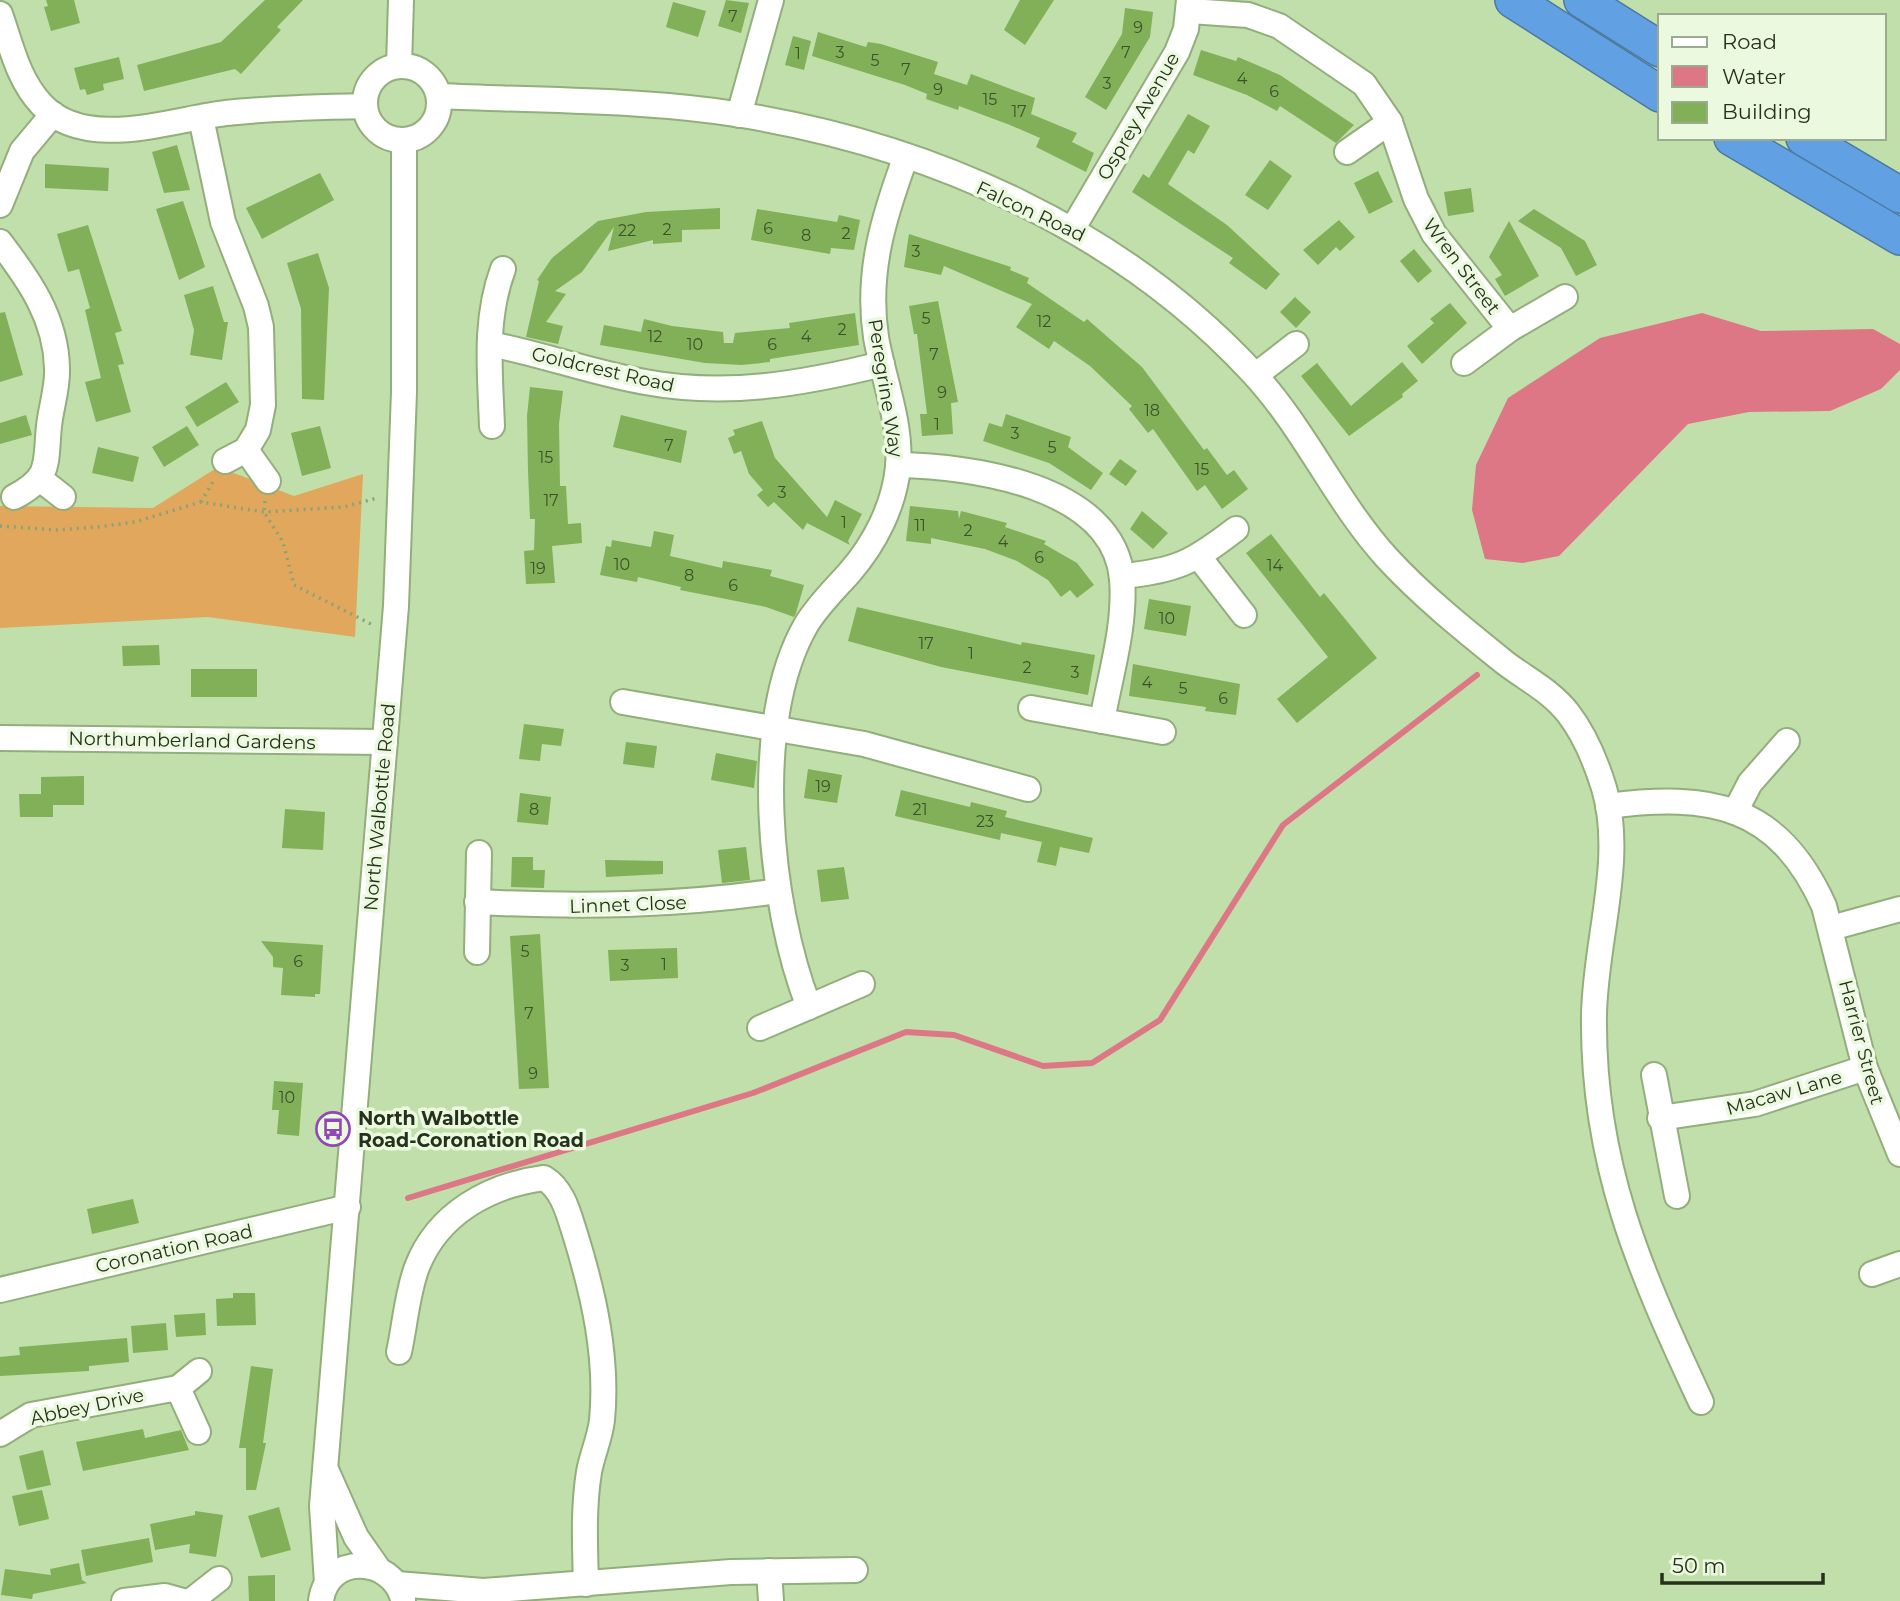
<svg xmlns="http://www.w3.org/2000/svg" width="1900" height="1601" font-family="Montserrat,sans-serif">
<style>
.grass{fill:#e0a75d}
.water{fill:#dd7785}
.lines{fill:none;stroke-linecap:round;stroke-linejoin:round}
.stream{stroke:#dd7785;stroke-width:6}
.building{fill:#81b058}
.minor-casing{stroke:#92ae7b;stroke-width:28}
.highway-casing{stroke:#4d799e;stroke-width:38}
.path{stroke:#8ba279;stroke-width:3.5;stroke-dasharray:2 5;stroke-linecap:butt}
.minor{stroke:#fff;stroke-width:24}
.highway{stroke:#62a0e4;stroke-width:35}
.labels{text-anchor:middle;stroke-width:7;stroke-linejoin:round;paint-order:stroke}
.number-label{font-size:16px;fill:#3d512c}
.street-label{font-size:19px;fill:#26311d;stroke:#ebfadf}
.poi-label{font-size:19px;font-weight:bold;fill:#26311d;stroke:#ebfadf;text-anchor:start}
</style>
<rect width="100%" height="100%" fill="#c1dfaa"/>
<path class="grass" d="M218,467L294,496L363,474L355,637L208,617L0,628V506L153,508Z"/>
<path class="water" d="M1702,313L1761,331L1873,329L1900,344V370L1881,389L1830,411L1749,412L1688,424L1559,556L1523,563L1485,559L1472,510L1476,465L1508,398L1600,338Z"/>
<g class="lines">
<path class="stream" d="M408,1198L753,1093L906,1032L954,1035L1043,1066L1092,1063L1160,1020L1283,825L1477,675"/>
</g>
<g class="building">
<path d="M46,0H74L80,23L51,31L44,7L48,6Z"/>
<path d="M265,0H303L277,27L281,30L241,74L235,69L144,91L137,65L221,42Z"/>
<path d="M726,0L749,3L741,33L718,26Z"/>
<path d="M1020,0H1054L1025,45L1004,30Z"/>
<path d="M673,2L706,11L698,37L666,27Z"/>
<path d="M1125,8L1153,12L1150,37L1106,110L1085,97L1122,34Z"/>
<path d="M818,32L866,47L868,42L881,44L938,62L934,74L967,85L971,74L1035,98L1031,114L1077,133L1072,142L1094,153L1086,172L1036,147L1040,138L1010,125L959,106L958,110L926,99L927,94L905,85L812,56Z"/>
<path d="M793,36L811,41L804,70L785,65Z"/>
<path d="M1201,50L1236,61L1238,57L1280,75L1354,125L1336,143L1280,106L1277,111L1247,95L1193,75Z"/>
<path d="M119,57L124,79L103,84L104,90L87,95L85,89L80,90L74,68Z"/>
<path d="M1188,114L1210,126L1194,154L1188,150L1168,184L1227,225L1280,274L1266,290L1229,263L1233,258L1132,192L1143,174L1149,178Z"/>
<path d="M177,145L190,190L164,193L152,152Z"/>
<path d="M1270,160L1292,176L1268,210L1245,195Z"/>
<path d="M45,164L109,168L108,191L45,188Z"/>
<path d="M1378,171L1393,202L1369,214L1354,183Z"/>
<path d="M320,173L334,200L262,239L246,208Z"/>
<path d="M1471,188L1474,212L1448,216L1444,192Z"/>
<path d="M183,201L205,267L179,280L156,209Z"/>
<path d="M720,208V229L682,230V242L653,244V240L608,251L614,227L582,272L555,291L566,294L546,322L563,326L558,344L526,337L539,281L537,280L552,258L598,221L646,212Z"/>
<path d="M757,209L837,222L839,215L860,220L854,250L831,248L830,254L751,240Z"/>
<path d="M1534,209L1585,241L1597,265L1576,276L1561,248L1518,221Z"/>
<path d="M1339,220L1355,237L1340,251L1336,247L1318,265L1303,250Z"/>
<path d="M1509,221L1539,276L1505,296L1495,279L1502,275L1489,257Z"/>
<path d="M88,225L122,331L115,333L124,364L118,365L131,412L96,422L85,382L101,378L85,310L90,308L79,269L68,272L57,234Z"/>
<path d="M909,234L1011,267L1010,270L1029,278L1027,283L1084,322L1087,319L1142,367L1204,450L1207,448L1227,475L1234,470L1248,489L1222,509L1205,485L1197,491L1153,429L1148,433L1129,409L1132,406L1090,366L1054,341L1049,349L1016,327L1032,304L944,266L941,275L904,267Z"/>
<path d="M1414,249L1432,271L1418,283L1400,261Z"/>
<path d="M318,253L329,288L324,400L302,399L301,309L287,263Z"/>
<path d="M213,286L224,322H228L222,360L190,355L194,330L184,295Z"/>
<path d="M1295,297L1311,312L1296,328L1280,312Z"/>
<path d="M938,301L958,402L951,403L953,434L922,436L920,414H927L917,334H914L909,306Z"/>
<path d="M1450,303L1467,323L1422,364L1407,346L1434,323L1430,319Z"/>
<path d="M5,312L23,375L0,382V313Z"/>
<path d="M855,313L859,345L770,359V362L742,365L705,363L600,345L604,325L641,332L644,319L672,326L723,332L724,343H733L735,333L790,328L789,323Z"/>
<path d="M1402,362L1418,381L1402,394L1403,397L1349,436L1301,376L1317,363L1351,406Z"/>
<path d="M226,382L239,402L197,427L185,407Z"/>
<path d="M530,387L563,391L559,424L560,486H566L568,524L581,523L582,543L552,546L555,583L526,584L524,551L534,550L535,519H530L528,471L527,416Z"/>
<path d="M1006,414L1071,437L1068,447L1103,473L1091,490L1049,463L983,441L989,423L1002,427Z"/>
<path d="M26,415L32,435L0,444V423Z"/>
<path d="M621,415L687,431L681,463L613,447Z"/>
<path d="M762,421L775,458L827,517L835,500L862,514L848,541L850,545L807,523L803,530L774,502L768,507L757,495L763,490L749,474L741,451L734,454L728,438L735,435L733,430Z"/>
<path d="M187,426L199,445L164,467L152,447Z"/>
<path d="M320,426L331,468L302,476L291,433Z"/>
<path d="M98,447L139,457L133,482L92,473Z"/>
<path d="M1120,459L1137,471L1126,486L1109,474Z"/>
<path d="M910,506L958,511L959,519L961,511L1007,523L1005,527L1046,541L1044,544L1077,563L1094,585L1077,598L1070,590L1061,597L1048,580L1017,561L985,549L931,538V544L906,541Z"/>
<path d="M1142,511L1168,533L1153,549L1130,529Z"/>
<path d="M654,531L674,535L670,556L722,568L723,561L772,570L770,576L804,585L796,613L794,617L766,607L680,590L681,587L638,577L637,582L600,575L606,546L611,547L612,540L651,547Z"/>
<path d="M1271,534L1320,597L1324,593L1377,658L1297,723L1277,699L1328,657L1246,553Z"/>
<path d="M1149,599L1191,606L1186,636L1144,629Z"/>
<path d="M857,607L1021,645L1022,642L1095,655L1088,695L941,667L848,641Z"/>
<path d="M159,645L160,665L123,666L122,646Z"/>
<path d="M1133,664L1240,684L1236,715L1205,711L1206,707L1129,696Z"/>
<rect x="191" y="669" width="66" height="28"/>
<path d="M524,724L564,729L561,746L542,744L540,761L519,759Z"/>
<path d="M626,742L657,746L654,768L623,764Z"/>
<path d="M716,753L757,761L754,788L711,780Z"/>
<path d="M808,769L842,775L837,803L804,798Z"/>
<path d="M84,776V805H53V817H20L19,794H41V777Z"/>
<path d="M901,790L970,807L971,802L1007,811L1005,817L1093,838L1089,853L1060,847L1056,866L1037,862L1042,842L1001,833L1000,840L895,816Z"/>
<path d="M520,793L551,797L548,825L517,822Z"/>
<path d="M285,809L325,812L323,850L282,848Z"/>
<path d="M746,847L750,880L722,883L718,850Z"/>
<path d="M512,857H533V870H545L544,888L511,887Z"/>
<path d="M605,860L663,861V874L606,877Z"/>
<path d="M844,867L849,899L821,902L817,870Z"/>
<path d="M540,934L549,1088L519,1089L510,936Z"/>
<path d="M261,941L323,945L320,994H315V997L281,995L283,968L273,967V957Z"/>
<path d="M677,948L678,978L610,981L608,950Z"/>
<path d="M274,1081L303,1083L299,1136L277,1134L279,1110H272Z"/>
<path d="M133,1199L139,1223L92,1234L87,1209Z"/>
<path d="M233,1293H255L256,1325L217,1326L216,1299L233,1298Z"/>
<path d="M205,1313L206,1335L176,1337L174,1315Z"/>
<path d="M166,1323L168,1350L133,1353L131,1326Z"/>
<path d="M127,1338L129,1362L89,1366V1371L0,1376V1357L20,1355L19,1347Z"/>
<path d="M251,1366L273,1369L263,1443H266L256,1490H246V1448H239Z"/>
<path d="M143,1429L145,1438L181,1430L189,1450L83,1471L76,1442Z"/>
<path d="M43,1450L51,1485L27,1490L19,1456Z"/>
<path d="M42,1490L49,1519L19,1526L12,1496Z"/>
<path d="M279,1507L291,1550L261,1558L248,1516Z"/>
<path d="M195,1511L223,1515L216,1557L189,1553L190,1544L155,1550L150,1524L195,1515Z"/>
<path d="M149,1538L153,1562L86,1576L81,1550Z"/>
<path d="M79,1563L82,1580L87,1583L33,1594L32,1599L1,1595L5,1569L51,1575L50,1569Z"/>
<path d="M275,1575V1601H249L248,1576Z"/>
</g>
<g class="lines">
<g class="minor-casing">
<g id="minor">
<path d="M1190,11L1248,15L1279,26L1364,84L1390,122L1416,199L1434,234L1510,329"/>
<path d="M0,14C11,45 18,80 42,105C86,152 173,119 226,113C272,108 318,107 365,106"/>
<circle cx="402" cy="103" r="37"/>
<path d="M399,66L401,0"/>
<path d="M440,96C540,101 643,99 742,115C932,146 1121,230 1253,373C1305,429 1336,502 1387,558C1422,596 1463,629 1504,662C1526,679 1551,691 1568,713C1585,735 1596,762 1604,788C1625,859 1595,941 1594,1015C1592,1164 1640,1271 1701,1402"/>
<path d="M739,115L771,0"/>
<path d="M201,118L223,222L256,306L261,327L263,405L258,430L246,450L225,461"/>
<path d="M1347,152L1390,122"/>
<path d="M0,205L22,151L53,114"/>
<path d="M1073,228L1177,52L1186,29L1189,0"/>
<path d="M0,242C29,280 56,318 57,368C58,387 51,407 49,426C45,464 52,477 14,497"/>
<path d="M490,344C542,354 593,373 645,382C726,397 802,384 882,364"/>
<path d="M1464,363L1510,329L1565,297"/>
<path d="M1256,375L1296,344"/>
<path d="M492,426C490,372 484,320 503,269"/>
<path d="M246,450L268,481"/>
<path d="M898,465C970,466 1114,485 1122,579C1126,625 1110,676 1102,721"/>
<path d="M40,479L63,497"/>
<path d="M1199,557L1244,615"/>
<path d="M1122,576C1177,571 1193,562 1236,529"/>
<path d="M623,702L864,744L1028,789"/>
<path d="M1031,708L1163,732"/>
<path d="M0,738L385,742"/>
<path d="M1608,806C1710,793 1778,804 1824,906L1865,1068L1900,1154"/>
<path d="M1735,812L1750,783L1787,741"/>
<path d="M477,902C579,907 677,906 778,891"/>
<path d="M1831,928L1900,909"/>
<path d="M477,952L479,853"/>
<path d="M809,1007C769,905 750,722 806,625C818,605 835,589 850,572C875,543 894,506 898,467C902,424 883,379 876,337C866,272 884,216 906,156"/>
<path d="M760,1028L862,984"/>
<path d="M1654,1075L1677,1196"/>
<path d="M1660,1118L1755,1104L1865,1068"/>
<path d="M1872,1274L1900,1264"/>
<path d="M0,1290L348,1207"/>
<path d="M399,1352C405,1325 407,1293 417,1267C438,1213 490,1185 544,1178C564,1190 569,1216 576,1237C594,1296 608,1358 602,1420C600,1438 592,1455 589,1472C583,1509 585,1546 586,1584"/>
<path d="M198,1432L178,1388L199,1371"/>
<path d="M0,1434L31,1415L178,1388"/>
<path d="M327,1472L356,1537L377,1567"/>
<path d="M769,1571L771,1601"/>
<path d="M327,1583L322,1506L396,606L404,392V141"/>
<path d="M397,1584L483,1591L731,1572L855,1570"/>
<path d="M124,1601L165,1596L183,1601"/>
<path d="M191,1601L219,1579"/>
<path d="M321,1601C327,1553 392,1556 403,1599"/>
</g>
</g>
<g class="highway-casing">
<g id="highway">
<path d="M1513,0L1660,94"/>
<path d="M1582,0L1660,49"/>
<path d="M1732,138L1900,237"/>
<path d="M1804,138L1900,195"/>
</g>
</g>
<g class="path">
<path d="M265,501L264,512L283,542L294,585L371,624"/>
<path d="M201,502L214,480"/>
<path d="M0,526L57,530L97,527L135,522L201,502L264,512L344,507L377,498"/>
</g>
<use href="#minor" class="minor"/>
<use href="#highway" class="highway"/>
</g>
<defs>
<g id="bus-ring" transform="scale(1.75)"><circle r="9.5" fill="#ebfadf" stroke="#9247b9" stroke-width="1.5"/><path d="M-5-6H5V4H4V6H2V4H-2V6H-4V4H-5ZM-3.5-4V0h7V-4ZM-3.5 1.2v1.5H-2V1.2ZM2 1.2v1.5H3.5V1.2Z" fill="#9247b9"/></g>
</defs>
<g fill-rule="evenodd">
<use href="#bus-ring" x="333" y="1129"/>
</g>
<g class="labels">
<g class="number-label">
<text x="733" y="22">7</text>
<text x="1138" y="33">9</text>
<text x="840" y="58">3</text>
<text x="1126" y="58">7</text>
<text x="798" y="59">1</text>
<text x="875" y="66">5</text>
<text x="906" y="75">7</text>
<text x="1242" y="84">4</text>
<text x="1107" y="89">3</text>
<text x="938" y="95">9</text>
<text x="1274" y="97">6</text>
<text x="990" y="105">15</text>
<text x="1019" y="117">17</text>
<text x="768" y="234">6</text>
<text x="667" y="235">2</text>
<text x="627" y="236">22</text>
<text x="846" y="239">2</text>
<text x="806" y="241">8</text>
<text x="916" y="257">3</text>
<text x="926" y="324">5</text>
<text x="1044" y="327">12</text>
<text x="842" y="335">2</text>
<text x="655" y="342">12</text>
<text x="806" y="342">4</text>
<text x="695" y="350">10</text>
<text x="772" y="350">6</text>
<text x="934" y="360">7</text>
<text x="942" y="398">9</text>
<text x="1152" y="416">18</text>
<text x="937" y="430">1</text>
<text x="1015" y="439">3</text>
<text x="669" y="451">7</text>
<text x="1052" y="453">5</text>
<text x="546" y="463">15</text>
<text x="1202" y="475">15</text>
<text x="782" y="498">3</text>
<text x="551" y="506">17</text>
<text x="844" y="528">1</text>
<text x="920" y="531">11</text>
<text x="968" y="536">2</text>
<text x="1003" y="547">4</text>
<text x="1039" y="563">6</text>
<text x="622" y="570">10</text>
<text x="1275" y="571">14</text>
<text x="538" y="574">19</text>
<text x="689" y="581">8</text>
<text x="733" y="591">6</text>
<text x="1167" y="624">10</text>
<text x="926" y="649">17</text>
<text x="971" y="659">1</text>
<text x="1027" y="673">2</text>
<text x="1075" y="678">3</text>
<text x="1147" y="688">4</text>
<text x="1183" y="694">5</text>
<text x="1223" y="704">6</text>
<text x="823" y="792">19</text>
<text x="534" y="815">8</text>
<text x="920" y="815">21</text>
<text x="985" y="827">23</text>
<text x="525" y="957">5</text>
<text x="298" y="967">6</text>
<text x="664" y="970">1</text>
<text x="625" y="971">3</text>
<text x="529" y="1019">7</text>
<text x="533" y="1079">9</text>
<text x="287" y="1103">10</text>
</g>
<g class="street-label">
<text transform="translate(1138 116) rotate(-60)" y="7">Osprey Avenue</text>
<text transform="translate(1031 211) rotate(25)" y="7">Falcon Road</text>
<text transform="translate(1462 266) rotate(53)" y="7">Wren Street</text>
<text transform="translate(603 369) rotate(13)" y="7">Goldcrest Road</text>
<text transform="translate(886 388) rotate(81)" y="7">Peregrine Way</text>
<text transform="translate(192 740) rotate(1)" y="7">Northumberland Gardens</text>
<text transform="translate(379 807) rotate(-85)" y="7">North Walbottle Road</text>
<text transform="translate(628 904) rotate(-2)" y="7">Linnet Close</text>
<text transform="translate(1862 1042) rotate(75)" y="7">Harrier Street</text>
<text transform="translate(1784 1092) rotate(-16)" y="7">Macaw Lane</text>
<text transform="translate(174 1248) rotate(-13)" y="7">Coronation Road</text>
<text transform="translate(87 1406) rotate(-12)" y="7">Abbey Drive</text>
</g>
<g class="poi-label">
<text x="358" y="1125">North Walbottle<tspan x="358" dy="22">Road-Coronation Road</tspan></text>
</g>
</g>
<rect x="1658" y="14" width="228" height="126" fill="#ebfadf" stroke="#9caa91" stroke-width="2"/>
<rect x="1672" y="37" width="35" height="10" fill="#ffffff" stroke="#9caa91" stroke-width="2"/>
<text x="1722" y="49" font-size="21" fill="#26311d">Road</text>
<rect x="1672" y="66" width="35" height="21" fill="#dd7785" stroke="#9caa91" stroke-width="2"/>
<text x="1722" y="84" font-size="21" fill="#26311d">Water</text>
<rect x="1672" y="102" width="35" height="21" fill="#81b058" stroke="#9caa91" stroke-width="2"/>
<text x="1722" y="119" font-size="21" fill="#26311d">Building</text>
<path d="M1662 1573v10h161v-10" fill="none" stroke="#26311d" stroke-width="3.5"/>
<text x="1672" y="1573" font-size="21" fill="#26311d" stroke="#ebfadf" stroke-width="5" paint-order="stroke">50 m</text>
</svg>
